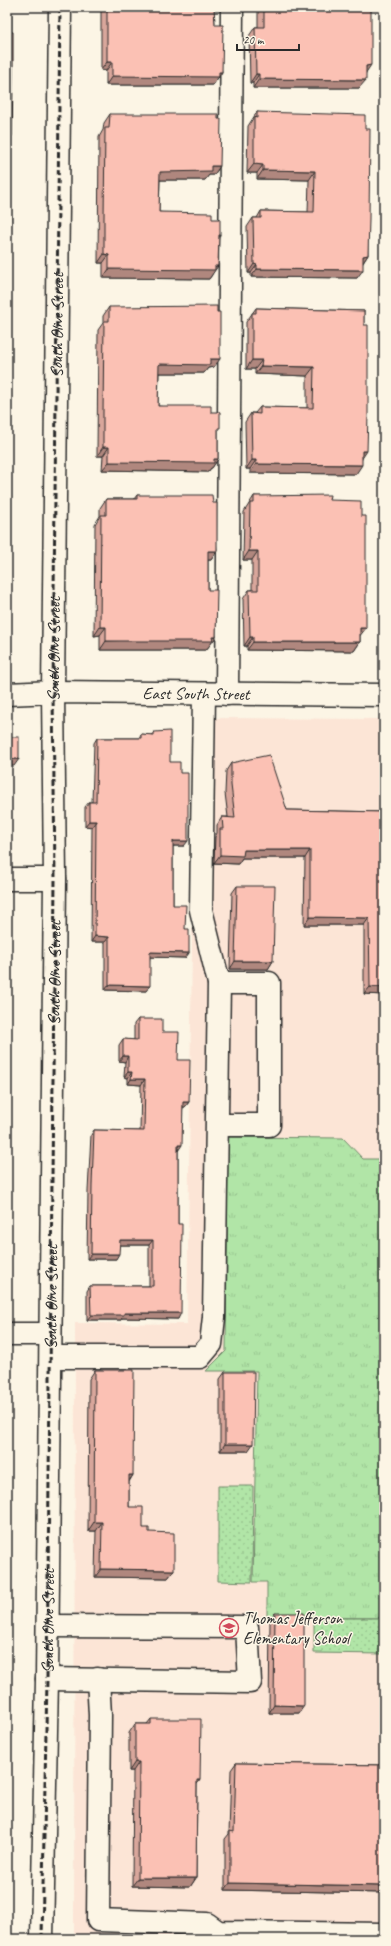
<svg xmlns="http://www.w3.org/2000/svg" width="391" height="1946" font-family="Caveat,sans-serif">
<style>
.built{fill:#fce5d6}
.grass{fill:url(#grass-tufts);stroke:#6e8869}
.park{fill:url(#park-dots);stroke:#6e8869}
.lines{fill:none;stroke-linecap:round;stroke-linejoin:round}
.minor-casing{stroke:#2b2b2b;stroke-width:25}
.minor{stroke:#fcf5e5;stroke-width:22}
.rail{stroke:#2b2b2b;stroke-width:3;stroke-dasharray:6 3;stroke-linecap:butt}
.wall{fill:#d8a69b;stroke:#2b2b2b}
.shaded-wall{fill:#b0877e;stroke:#2b2b2b}
.building{fill:#fbc1b4;stroke:#2b2b2b}
.labels{text-anchor:middle;stroke-width:3;stroke-linejoin:round;paint-order:stroke}
.street-label{font-size:17px;fill:#2b2b2b;stroke:#fcf5e5}
.poi-label{font-size:17px;fill:#2b2b2b;stroke:#fcf5e5;text-anchor:start}
</style>
<defs>
<pattern id="grass-tufts" width="24" height="20" patternUnits="userSpaceOnUse"><rect width="24" height="20" fill="#b1e5a7"/><path d="M3 7l-1-3M5 7V3M7 7l1-3M15 17l-1-3M17 17v-4M19 17l1-3" fill="none" stroke="#98c590"/></pattern>
<pattern id="park-dots" width="8" height="8" patternUnits="userSpaceOnUse"><rect width="8" height="8" fill="#b1e5a7"/><path d="M2 2h.1M6 6h.1" fill="none" stroke="#98c590" stroke-width="1.8" stroke-linecap="round"/></pattern>
</defs>
<rect width="100%" height="100%" fill="#fcf5e5"/>
<filter id="ink" filterUnits="userSpaceOnUse"><feTurbulence type="fractalNoise" baseFrequency=".025" numOctaves="2"/><feDisplacementMap in="SourceGraphic" scale="8" xChannelSelector="R" yChannelSelector="G"/><feConvolveMatrix kernelMatrix="1 2 1 2 8 2 1 2 1" color-interpolation-filters="sRGB"/></filter>
<g filter="url(#ink)">
<path class="built" d="M195,718L384,719V1939H81L74,1932L75,1323L187,1324Z"/>
<path class="grass" d="M228,1137L343,1138L363,1159H384V1618L267,1617V1582H253L257,1371H206L226,1351Z"/>
<g class="park">
<path d="M218,1486H253L252,1582L218,1581Z"/>
<path d="M314,1618H384V1654L314,1653Z"/>
</g>
<g class="lines">
<g class="minor-casing">
<g id="minor">
<path id="s1" d="M7,694L53,692L384,695"/>
<path d="M227,694L232,7"/>
<path d="M7,879H55"/>
<path d="M218,1125H269V983H219"/>
<path d="M7,1334H50"/>
<path d="M51,1357H200L211,1344L214,1317L219,983L201,910L204,694"/>
<path d="M47,1679L250,1682L247,1627L48,1626"/>
<path d="M98,1679L100,1715L98,1920L207,1924L218,1932L384,1934"/>
<path id="s2" d="M42,1939L47,1679L55,879L53,692L60,7"/>
</g>
</g>
<use href="#minor" class="minor"/>
<path class="rail" d="M42,1939L47,1679L55,879L53,692L60,7"/>
</g>
<g class="wall">
<path d="M101,7H214L215,25L222,72L213,85H106V71L101,70Z"/>
<path d="M258,7H371L366,73L359,88H253V83H250L249,36L255,27H258Z"/>
<path d="M257,112L365,129L368,255L363,263L357,278L251,277V273H248L247,227L253,218H257L261,211L308,212L309,180L257,179V173H247L248,126Z"/>
<path d="M110,114L220,166L214,175H209L205,180H160L159,212L212,219L220,235L219,237L212,275L209,279L103,278V263H98L99,137L103,130L104,123Z"/>
<path d="M109,307L214,367L208,368L204,373H159L158,406L211,412L218,430V459L212,468H211L208,472L102,470L103,456H97L98,330L103,323V316Z"/>
<path d="M256,308L364,311L362,459L356,474L250,473V469H246L245,422L251,413H255L260,407L307,408V376L255,374V369H246V322Z"/>
<path d="M137,495L213,503L217,551L211,560H208V590L216,637L206,650H100V635L94,636L95,524L100,516V508L106,499H134Z"/>
<path d="M254,496L329,500L360,636V642L354,651L247,650V646H244L243,599L249,590H252V560H243L244,512Z"/>
<path d="M154,732L170,762L180,773L184,846H173V905L185,929L189,953L185,958L150,957L146,991L105,990V942H91L92,827L85,826V807L89,802H92L94,743L97,738H139L141,734L151,735Z"/>
<path d="M231,763L287,810L384,812V995L364,994V925H304L305,858H242L238,864L214,863L215,837L217,833V825L222,817H228L225,793L226,771Z"/>
<path d="M237,886L273,961L268,969H230L232,893Z"/>
<path d="M138,1019L162,1032L178,1060L189,1102L185,1107H183L178,1151V1319L122,1318L121,1320H87V1291L90,1286H149V1245H119L116,1259H87L88,1191L91,1135L94,1130L140,1131L141,1085L128,1084V1078L124,1077L125,1062L119,1061V1045L123,1039L134,1040V1024Z"/>
<path d="M95,1370L133,1475L129,1482V1507L143,1528L149,1532L174,1570L168,1578L95,1577L96,1531H88L89,1379Z"/>
<path d="M225,1372L248,1451H220V1379Z"/>
<path d="M275,1613L299,1713H269L270,1620Z"/>
<path d="M151,1719L200,1780L197,1784L196,1878L190,1887L132,1886L133,1771H129V1733L135,1724H147Z"/>
<path d="M236,1763L384,1765V1893L225,1890V1839L229,1834L231,1770Z"/>
</g>
<g class="shaded-wall">
<path d="M107,62H112L106,71L101,70Z"/>
<path d="M371,65L365,74L366,66Z"/>
<path d="M219,72H222L213,85H106L112,76Z"/>
<path d="M256,74H259L253,83H250Z"/>
<path d="M259,79L366,80L359,88H253Z"/>
<path d="M254,164L263,165L257,173H247Z"/>
<path d="M211,166H220L214,175H209L205,180H154L160,172Z"/>
<path d="M263,170L315,171L309,180L257,179Z"/>
<path d="M104,254L109,255L103,263H98Z"/>
<path d="M368,255L362,264L363,256Z"/>
<path d="M254,264L257,265L251,273H248Z"/>
<path d="M218,266L209,279L103,278L109,269Z"/>
<path d="M257,269L363,270L357,278L251,277Z"/>
<path d="M210,359H220L214,367L208,368L204,373H153L159,364Z"/>
<path d="M252,360H262L255,369H246Z"/>
<path d="M261,366L314,367L307,376L255,374Z"/>
<path d="M103,447H109L103,456H97Z"/>
<path d="M362,451H367L361,460Z"/>
<path d="M214,459H218L212,468H211L208,472L102,470L109,462Z"/>
<path d="M252,460H256L250,469H246Z"/>
<path d="M256,464L362,465L356,474L250,473Z"/>
<path d="M208,551H217L211,560H202Z"/>
<path d="M249,551H258L252,560H243Z"/>
<path d="M100,627H106L100,635L94,636Z"/>
<path d="M360,628H366L359,637Z"/>
<path d="M216,637L206,650H100L106,641Z"/>
<path d="M250,637H253L247,646H244Z"/>
<path d="M253,642H360L354,651L247,650Z"/>
<path d="M7,759H19L14,766H7Z"/>
<path d="M89,821H96L92,827L85,826Z"/>
<path d="M173,841H188L184,846H169Z"/>
<path d="M244,850H310L305,858H242L238,864L214,863L220,855Z"/>
<path d="M310,917L369,918L364,925H304Z"/>
<path d="M95,936L109,937L105,942H91Z"/>
<path d="M150,952L189,953L185,958L146,957Z"/>
<path d="M235,961H273L268,969H230Z"/>
<path d="M109,985L150,986L146,991L105,990Z"/>
<path d="M370,987H384V995L364,994Z"/>
<path d="M123,1056H128L125,1062L119,1061Z"/>
<path d="M128,1072H132L128,1078L124,1077Z"/>
<path d="M131,1079H145L141,1085L128,1084Z"/>
<path d="M183,1102H189L185,1107H180Z"/>
<path d="M178,1145H182L178,1151Z"/>
<path d="M120,1240H153L149,1245H116Z"/>
<path d="M91,1254H119L116,1259H87Z"/>
<path d="M124,1313H181L178,1319L122,1318L121,1320H87L91,1315Z"/>
<path d="M225,1444H253L248,1451H220Z"/>
<path d="M129,1475H133L127,1484Z"/>
<path d="M94,1522H102L96,1531H88Z"/>
<path d="M101,1569L174,1570L168,1578L95,1577Z"/>
<path d="M274,1705L304,1706L299,1713H269Z"/>
<path d="M135,1762H139L133,1771H129Z"/>
<path d="M197,1780H200L194,1788Z"/>
<path d="M138,1878H196L190,1887L132,1886Z"/>
<path d="M230,1883L384,1886V1893L225,1890Z"/>
</g>
<g class="building">
<path d="M7,7H11V32H13V76L12,136H10L8,196H11L9,275H7Z"/>
<path d="M107,7H214L215,25H223L222,72H219V77L112,76V62H107Z"/>
<path d="M264,7H371V65L366,66V80L259,79V74H256L255,27H264Z"/>
<path d="M257,112L365,115V129H370L369,219L368,255L363,256V270L257,269V265L254,264L253,218H261V211L314,212L315,171L263,170V165L254,164V117L257,118Z"/>
<path d="M110,114H218V119H221L220,166H211V171L160,172L159,212L212,213V219H220V235H219L218,266H215V270L109,269V255L104,254V218L105,128H109Z"/>
<path d="M217,306V312H220V359H210V365L159,364L158,406H211V412H220V428H218V459H214V463L109,462V447H103V413L104,321H109V307Z"/>
<path d="M256,308L364,311V325H368V414L367,451H362V465L256,464V460H252L251,413L260,414V407L313,408L314,367L261,366L262,360H252V313H256Z"/>
<path d="M7,331H8L7,378H9L7,441Z"/>
<rect x="7" y="481" width="2" height="33"/>
<path d="M137,495H212L213,503H217V551H208V590H217L216,637H212L213,641H106V627H100L101,515H106V499H137Z"/>
<path d="M330,495L329,500L361,501V516H366V628H360V642H253V637H250L249,590H258V551H249L250,503H254V496Z"/>
<path d="M170,731V762H180V773H188V841H173V905H186L185,929H189V953L150,952V986L109,985V937L95,936L96,821H89V802H96L97,738H141V734L154,735V732Z"/>
<rect x="7" y="737" width="12" height="22"/>
<path d="M269,755L287,810L384,812V987H370L369,918L310,917V850H244L243,856L220,855V829H223L222,817L235,818L231,785V763Z"/>
<path d="M237,886H275L273,961H235Z"/>
<path d="M138,1019H162V1032H179L178,1060H190L189,1102H183L182,1145H178V1224H182L181,1313H124V1315H91L90,1286H153V1240H120L119,1254H91L92,1185L94,1130L144,1131L145,1079H131L132,1072H128V1056H123V1039L138,1040Z"/>
<path d="M95,1370H134L133,1475H129V1507H143V1528H149V1532L174,1533V1570L101,1569L102,1522H94Z"/>
<path d="M225,1372H254L253,1444H225Z"/>
<path d="M275,1613H304V1706L274,1705Z"/>
<path d="M151,1719H201L200,1780H197L196,1878H138L139,1762H135V1724H151Z"/>
<path d="M236,1763L384,1765V1886L230,1883V1831L234,1832Z"/>
</g>
</g>
<defs>
<g id="school-ring" transform="scale(1)"><circle r="9.5" fill="#fcf5e5" stroke="#d1495b" stroke-width="1.5"/><path d="M0-5L7-2L0 1L-7-2ZM-4 1L0 2.5L4 1V4Q0 6-4 4Z" fill="#d1495b"/></g>
</defs>
<g fill-rule="evenodd">
<use href="#school-ring" x="229" y="1628"/>
</g>
<g class="labels">
<g class="street-label">
<text dy="6" stroke="none"><textPath href="#s2" startOffset="1614">South Olive Street</textPath></text>
<text dy="6" stroke="none"><textPath href="#s2" startOffset="1290">South Olive Street</textPath></text>
<text dy="6" stroke="none"><textPath href="#s1" startOffset="189">East South Street</textPath></text>
<text dy="6" stroke="none"><textPath href="#s2" startOffset="966">South Olive Street</textPath></text>
<text dy="6" stroke="none"><textPath href="#s2" startOffset="642">South Olive Street</textPath></text>
<text dy="6" stroke="none"><textPath href="#s2" startOffset="318">South Olive Street</textPath></text>
</g>
<g class="poi-label">
<text x="243" y="1624">Thomas Jefferson<tspan x="243" dy="20">Elementary School</tspan></text>
</g>
</g>
<rect width="391" height="1946" fill="none" stroke="#fcf5e5" stroke-width="24"/>
<rect x="12" y="12" width="367" height="1922" fill="none" stroke="#2b2b2b" stroke-width="1.5" filter="url(#ink)"/>
<path d="M237 44v6h62v-6" fill="none" stroke="#2b2b2b" stroke-width="2"/>
<text x="243" y="44" font-size="12" fill="#2b2b2b" stroke="#fcf5e5" stroke-width="3" paint-order="stroke">20 m</text>
</svg>
